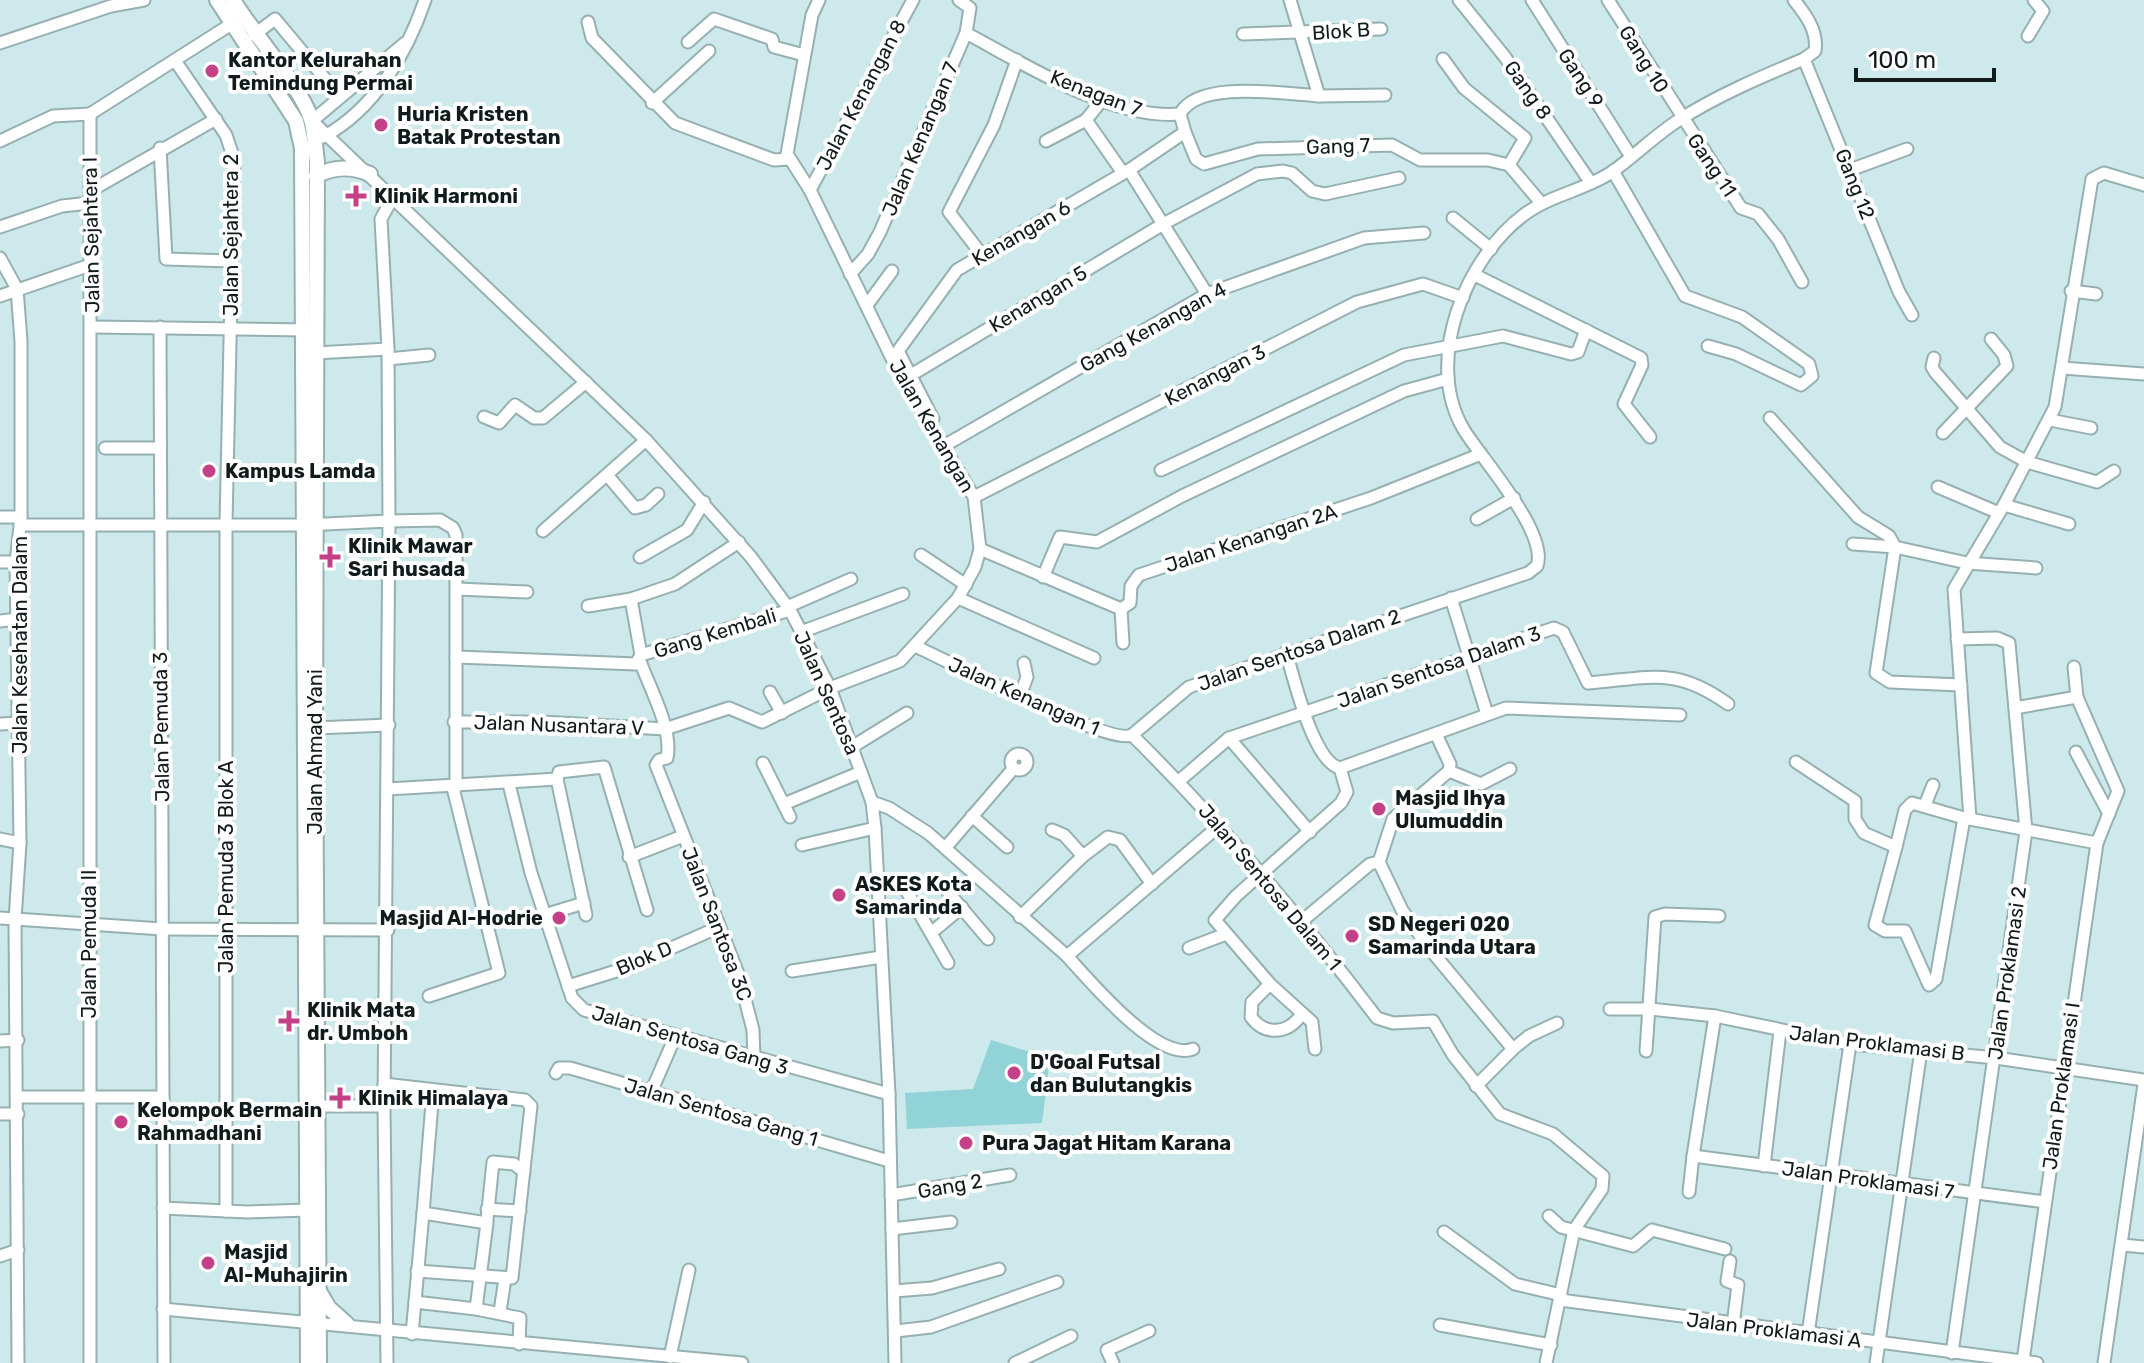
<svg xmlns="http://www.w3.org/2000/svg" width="2144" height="1363" font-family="Rubik,sans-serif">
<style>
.green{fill:#91d3d7}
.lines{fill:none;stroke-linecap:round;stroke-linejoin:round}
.minor-casing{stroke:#96b0b2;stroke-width:15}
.major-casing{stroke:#96b0b2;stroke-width:18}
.minor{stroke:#fff;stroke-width:11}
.major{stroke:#fff;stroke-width:14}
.poi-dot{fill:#c44187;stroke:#fff;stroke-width:3}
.labels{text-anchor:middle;stroke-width:8;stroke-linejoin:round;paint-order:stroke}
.street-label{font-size:20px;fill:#111b1b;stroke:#fff}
.poi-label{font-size:20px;font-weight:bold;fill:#111b1b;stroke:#fff;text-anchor:start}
</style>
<rect width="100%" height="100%" fill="#cde9eb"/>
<path class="green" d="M991,1040L1050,1058L1042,1123L907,1129L905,1093L973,1089Z"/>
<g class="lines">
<g class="minor-casing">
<g id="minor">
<path d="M1459,0L1505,57L1591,183"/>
<path d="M1532,0L1630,155"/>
<path d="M1608,0L1741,208L1758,214L1778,239L1802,282"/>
<path d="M1794,0C1806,15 1818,31 1815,51L1804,59"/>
<path d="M588,22L592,38L675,123L774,160L789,159"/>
<path d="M966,33C1024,64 1112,120 1180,114"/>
<path d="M1243,34L1381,29"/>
<path d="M254,35L275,19L331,86"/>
<path d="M2028,36L2043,11L2034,0"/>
<path d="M688,42L714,19L772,39L774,47L804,55"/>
<path d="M0,43L111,6L144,0"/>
<path d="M1443,59L1464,88L1525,138L1509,165"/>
<path d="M176,62L226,135L234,159L226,524V1211"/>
<path d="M1319,96L1385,95"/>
<path d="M1102,100L1086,120L1123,173"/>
<path d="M652,103L709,51"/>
<path d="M1180,114C1198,79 1284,94 1319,96L1290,0"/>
<path d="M312,121L646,440L751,557L790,610L830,688L872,802L875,828L889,1094L895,1363"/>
<path d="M312,121L405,43"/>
<path d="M1185,132L1196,159L1204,164L1258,149L1392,145L1420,160H1488L1509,165"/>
<path d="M323,137C375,109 407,53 425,0"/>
<path d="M0,141L53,116L90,114"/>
<path d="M1046,141L1086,120"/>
<path d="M160,148L166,259L230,261"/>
<path d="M1509,165L1541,203"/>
<path d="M1129,170L1207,294"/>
<path d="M1850,170L1907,149"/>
<path d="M1613,171L1685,296L1742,317L1809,364L1812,376L1801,385L1736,354L1708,346"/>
<path d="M810,190L913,0"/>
<path d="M90,191L216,119"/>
<path d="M393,197L381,219L388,349L389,521L440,520L453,528L456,535V787"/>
<path d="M1453,218L1491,249"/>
<path d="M0,227L62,206L90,203"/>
<path d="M982,255L949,212L994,125L1017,60"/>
<path d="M0,258L17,289L21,341V517L16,562L20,843L15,920L18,1363"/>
<path d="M850,274L868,254L880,232L966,33L970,8L959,0"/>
<path d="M1475,275L1641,358L1642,365L1624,404L1650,437"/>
<path d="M2071,291L2096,294"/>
<path d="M0,296L90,265"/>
<path d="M867,305L892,271"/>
<path d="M92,327L308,330"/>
<path d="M160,327L164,1363"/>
<path d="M315,353L388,349"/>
<path d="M1934,358L1932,367L1935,372L2000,447L2027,462L2097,482L2114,471"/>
<path d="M388,359L429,355"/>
<path d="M2062,368L2144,374"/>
<path d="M911,375L1165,223L1257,174L1283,171L1292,173L1312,191L1325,194L1399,178"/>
<path d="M484,417L499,423L515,405L534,418H543L586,382"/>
<path d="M1770,418L1858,517L1889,536L1895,547L1967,563L2036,568"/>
<path d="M933,419L898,351L957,270L1129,170L1185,132L1180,114"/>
<path d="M2050,420L2091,428"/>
<path d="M1943,433L2007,366L2004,355L1991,339"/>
<path d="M942,447L1207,294L1364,238L1424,233"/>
<path d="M105,448H160"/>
<path d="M1161,470L1404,355L1503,336L1571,354L1578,352L1586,330"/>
<path d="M608,476L635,508L646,505L658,494"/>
<path d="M1938,487L1999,513"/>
<path d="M974,497L1357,302L1423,284L1463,298"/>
<path d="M2004,505L2069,524"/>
<path d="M0,517H21"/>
<path d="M1477,519L1514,498"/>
<path d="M20,525H304L389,521L384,1106L387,1363"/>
<path d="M543,531L646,440"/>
<path d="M1853,544L1895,547L1876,673L1890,682L1961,685"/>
<path d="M980,549L1121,609L1130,603L1131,586L1139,575L1371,498L1481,454"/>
<path d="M921,555L966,585"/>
<path d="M640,557L687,530L704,502"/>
<path d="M0,562H16"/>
<path d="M1043,577L1060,537L1097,542L1182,496L1404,391L1448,379"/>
<path d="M457,589L527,592"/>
<path d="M958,598L1094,658"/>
<path d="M1451,598L1487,714"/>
<path d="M631,599L641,655"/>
<path d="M588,606L631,599L675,584L739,542"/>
<path d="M787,607L851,579"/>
<path d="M1121,609L1123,643"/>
<path d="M0,621L17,619"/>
<path d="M801,632L903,594"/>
<path d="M917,647C948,661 1110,746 1132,735"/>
<path d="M1286,652C1294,678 1313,762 1340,768L1506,708L1680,715"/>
<path d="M641,655L790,610"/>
<path d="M456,657L636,664L641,655"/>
<path d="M640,661C650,689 673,729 667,758L659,760L656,765L739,976L753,1030L754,1059"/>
<path d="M770,692L782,713"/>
<path d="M1020,696L1027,677L1024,663"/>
<path d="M2015,708L2077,697L2074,667"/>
<path d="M454,722H542L665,729L729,708L762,722L830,688L900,661L958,598L975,567L980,549L974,497L900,375L810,190L787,154L812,15L819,0"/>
<path d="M0,724L19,723"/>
<path d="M315,728L389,725"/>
<path d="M1229,738L1310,832"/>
<path d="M852,747L907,713"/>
<path d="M2076,752L2109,814"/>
<circle cx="1019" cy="762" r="8"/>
<path d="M1796,762L1855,801V819L1864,833L1896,847L1875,925L1885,931H1905L1929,985L1936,979L1964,818"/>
<path d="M763,763L790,817"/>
<path d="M1449,771L1481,784L1510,769"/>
<path d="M557,779L586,915"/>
<path d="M1179,781L1229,738L1554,628L1563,632L1588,683C1650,678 1675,666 1728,704"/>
<path d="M509,784L531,873L572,998L584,1010L889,1094"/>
<path d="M388,789L557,779L559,772L604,767L647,910"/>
<path d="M872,802L889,808L928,833L1067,956L1219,826"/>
<path d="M784,804L861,772"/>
<path d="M1925,805L1933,785"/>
<path d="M972,816L1007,847"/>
<path d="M1970,819L1954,589L2004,505L2055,407L2092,179L2104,173L2144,185"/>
<path d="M1052,830L1064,835L1083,856"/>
<path d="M0,839L20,843"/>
<path d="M802,845L875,828"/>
<path d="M946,847L1013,769"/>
<path d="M1896,847L1905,810L1912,803L1964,818L2097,843"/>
<path d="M629,857L683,836"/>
<path d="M1379,862L1393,819L1449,771L1450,764L1436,734"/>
<path d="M877,881L943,886L988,939"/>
<path d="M902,883L948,963"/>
<path d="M544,915L584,903"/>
<path d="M1020,917L1083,856L1108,837L1120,840L1152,884"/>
<path d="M0,918L162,929L388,930"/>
<path d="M1302,921L1370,864L1379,862L1402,910L1429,948L1513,1049L1529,1036L1557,1023"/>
<path d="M931,933L962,907"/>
<path d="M1189,948L1226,934"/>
<path d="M1067,956C1089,980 1158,1063 1193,1049"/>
<path d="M792,971L881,957"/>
<path d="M1270,984L1252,1002L1251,1017C1265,1036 1288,1034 1301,1015"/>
<path d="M568,986L626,968L719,927"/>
<path d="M429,996L499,973L453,788"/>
<path d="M1610,1009H1650L1715,1016L1850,1044L1996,1058L2144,1080"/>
<path d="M0,1041L18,1040"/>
<path d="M1315,1049L1312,1022L1270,984L1215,920L1236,896L1341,803L1347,792L1340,768"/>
<path d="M1646,1051L1655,917L1665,914L1719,916"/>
<path d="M556,1073L559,1068H570L889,1161"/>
<path d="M384,1084L525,1100L531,1106L512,1278L417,1271"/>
<path d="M1476,1086L1513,1049"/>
<path d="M652,1090L675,1037"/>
<path d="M17,1097H163"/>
<path d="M318,1106H384"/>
<path d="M0,1114H18"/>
<path d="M1693,1156L1715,1016"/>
<path d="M1764,1166L1780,1031"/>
<path d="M1689,1192L1693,1156L2045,1202"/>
<path d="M891,1195L1010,1175"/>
<path d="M163,1208L247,1212L308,1210"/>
<path d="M487,1209L520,1211"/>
<path d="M1549,1216L1561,1227L1633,1246L1652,1230L1725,1249"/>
<path d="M487,1220L493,1162L514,1164L524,1172"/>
<path d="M892,1229L951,1222"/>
<path d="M1444,1232L1515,1284L1561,1295"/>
<path d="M2122,1245L2144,1247"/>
<path d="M0,1256L18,1250"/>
<path d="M1730,1261L1727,1281L1738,1285L1733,1325"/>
<path d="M894,1291L932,1288L999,1269"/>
<path d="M1560,1300L2037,1363"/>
<path d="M415,1302L423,1213"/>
<path d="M163,1309L742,1363"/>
<path d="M476,1309L520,1318L519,1344"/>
<path d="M500,1311L505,1279"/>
<path d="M1440,1325L1551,1345"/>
<path d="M896,1331L931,1327L1057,1282"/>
<path d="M412,1334L415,1302L476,1309L487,1223L423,1213L433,1091"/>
<path d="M1808,1334L1850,1044"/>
<path d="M1952,1353L2026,831L2009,643L1997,638L1957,639"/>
<path d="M670,1357L689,1270"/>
<path d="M2023,1361L2097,843L2118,791L2077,697"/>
<path d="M90,1363V114L233,23"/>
<path d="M1015,1363L1071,1336"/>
<path d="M1113,1363L1107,1350L1149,1331"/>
<path d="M1546,1363L1574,1230L1602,1189L1603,1176L1553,1134L1500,1114L1453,1055L1433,1021L1393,1023L1377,1018C1301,918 1221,823 1132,735L1189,687L1528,573L1537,566C1549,533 1481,458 1464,430C1423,362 1465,258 1525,214C1551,195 1585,190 1612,172C1635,156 1655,135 1679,120C1716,96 1763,76 1804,59L1899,292L1912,315"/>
<path d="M1876,1363L1921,1050"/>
<path d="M2104,1363L2144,1084"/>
</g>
</g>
<g class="major-casing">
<g id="major">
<path d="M217,0L296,121L302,148L308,1363"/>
<path d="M233,0C252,32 302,88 311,119C315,132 315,148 317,162L315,728L319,1363"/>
<path d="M316,176C334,166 351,166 370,174"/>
<path d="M319,1291L329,1308L347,1324"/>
</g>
</g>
<use href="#minor" class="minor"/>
<use href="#major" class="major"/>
</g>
<g class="poi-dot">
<circle cx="212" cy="71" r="8"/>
<circle cx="381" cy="125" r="8"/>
<path d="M352 184h8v8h8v8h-8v8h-8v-8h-8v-8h8z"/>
<circle cx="209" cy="471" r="8"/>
<path d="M326 545h8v8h8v8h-8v8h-8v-8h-8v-8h8z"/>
<circle cx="1379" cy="809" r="8"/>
<circle cx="839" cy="895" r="8"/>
<circle cx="559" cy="918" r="8"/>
<circle cx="1352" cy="936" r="8"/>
<path d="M285 1009h8v8h8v8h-8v8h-8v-8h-8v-8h8z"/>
<circle cx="1014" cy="1073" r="8"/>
<path d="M336 1086h8v8h8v8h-8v8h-8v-8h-8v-8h8z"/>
<circle cx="121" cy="1122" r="8"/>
<circle cx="966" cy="1143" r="8"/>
<circle cx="208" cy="1263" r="8"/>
</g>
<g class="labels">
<g class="street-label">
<text transform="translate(1341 31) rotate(-4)" y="7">Blok B</text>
<text transform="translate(1644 59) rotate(58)" y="7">Gang 10</text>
<text transform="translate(1581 78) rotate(57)" y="7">Gang 9</text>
<text transform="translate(1528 90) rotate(55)" y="7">Gang 8</text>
<text transform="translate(1096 93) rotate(21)" y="7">Kenagan 7</text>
<text transform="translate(861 95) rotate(-62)" y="7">Jalan Kenangan 8</text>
<text transform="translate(920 139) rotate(-67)" y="7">Jalan Kenangan 7</text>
<text transform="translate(1338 146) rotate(-2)" y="7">Gang 7</text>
<text transform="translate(1712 165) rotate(56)" y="7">Gang 11</text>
<text transform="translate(1855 184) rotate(68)" y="7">Gang 12</text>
<text transform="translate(1021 233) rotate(-30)" y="7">Kenangan 6</text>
<text transform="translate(91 235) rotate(-91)" y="7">Jalan Sejahtera I</text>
<text transform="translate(231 235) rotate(-90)" y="7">Jalan Sejahtera 2</text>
<text transform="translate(1038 299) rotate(-31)" y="7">Kenangan 5</text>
<text transform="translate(1153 327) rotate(-29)" y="7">Gang Kenangan 4</text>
<text transform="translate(1215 375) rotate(-27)" y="7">Kenangan 3</text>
<text transform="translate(932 426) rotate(60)" y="7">Jalan Kenangan</text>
<text transform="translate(1251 538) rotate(-18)" y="7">Jalan Kenangan 2A</text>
<text transform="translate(715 633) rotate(-17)" y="7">Gang Kembali</text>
<text transform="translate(20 645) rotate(-90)" y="7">Jalan Kesehatan Dalam</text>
<text transform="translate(1299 650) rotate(-19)" y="7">Jalan Sentosa Dalam 2</text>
<text transform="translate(1439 667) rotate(-19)" y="7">Jalan Sentosa Dalam 3</text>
<text transform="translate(827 693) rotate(66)" y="7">Jalan Sentosa</text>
<text transform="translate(1024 696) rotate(24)" y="7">Jalan Kenangan 1</text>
<text transform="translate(559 725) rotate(2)" y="7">Jalan Nusantara V</text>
<text transform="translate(161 727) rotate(-91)" y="7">Jalan Pemuda 3</text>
<text transform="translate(315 752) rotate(-90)" y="7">Jalan Ahmad Yani</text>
<text transform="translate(226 867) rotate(-90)" y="7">Jalan Pemuda 3 Blok A</text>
<text transform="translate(1270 887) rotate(50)" y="7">Jalan Sentosa Dalam 1</text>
<text transform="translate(717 924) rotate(69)" y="7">Jalan Santosa 3C</text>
<text transform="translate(89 944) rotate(-90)" y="7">Jalan Pemuda II</text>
<text transform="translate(644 958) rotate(-23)" y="7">Blok D</text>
<text transform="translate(2007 973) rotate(-82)" y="7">Jalan Proklamasi 2</text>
<text transform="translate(690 1040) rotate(16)" y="7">Jalan Sentosa Gang 3</text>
<text transform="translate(1877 1043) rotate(7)" y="7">Jalan Proklamasi B</text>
<text transform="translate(2061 1086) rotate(-82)" y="7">Jalan Proklamasi I</text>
<text transform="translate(721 1112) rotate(16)" y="7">Jalan Sentosa Gang 1</text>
<text transform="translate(1868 1180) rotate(8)" y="7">Jalan Proklamasi 7</text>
<text transform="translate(950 1186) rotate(-10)" y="7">Gang 2</text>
<text transform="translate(1774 1330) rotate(7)" y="7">Jalan Proklamasi A</text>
</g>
<g class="poi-label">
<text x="228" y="67">Kantor Kelurahan<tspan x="228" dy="23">Temindung Permai</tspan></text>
<text x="397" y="121">Huria Kristen<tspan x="397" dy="23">Batak Protestan</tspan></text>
<text x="374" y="203">Klinik Harmoni</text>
<text x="225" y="478">Kampus Lamda</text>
<text x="348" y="553">Klinik Mawar<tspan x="348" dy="23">Sari husada</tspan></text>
<text x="1395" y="805">Masjid Ihya<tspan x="1395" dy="23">Ulumuddin</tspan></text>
<text x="855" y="891">ASKES Kota<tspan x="855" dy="23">Samarinda</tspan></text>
<text x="543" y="925" text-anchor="end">Masjid Al-Hodrie</text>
<text x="1368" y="931">SD Negeri 020<tspan x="1368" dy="23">Samarinda Utara</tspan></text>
<text x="307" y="1017">Klinik Mata<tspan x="307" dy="23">dr. Umboh</tspan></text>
<text x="1030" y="1069">D'Goal Futsal<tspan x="1030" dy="23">dan Bulutangkis</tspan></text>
<text x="358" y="1105">Klinik Himalaya</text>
<text x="137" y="1117">Kelompok Bermain<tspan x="137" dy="23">Rahmadhani</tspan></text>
<text x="982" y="1150">Pura Jagat Hitam Karana</text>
<text x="224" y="1259">Masjid<tspan x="224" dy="23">Al-Muhajirin</tspan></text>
</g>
</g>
<path d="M1856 68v12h138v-12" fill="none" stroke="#111b1b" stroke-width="4"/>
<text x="1868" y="68" font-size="24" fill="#111b1b" stroke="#ffffff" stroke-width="6" paint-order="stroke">100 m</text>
</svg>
